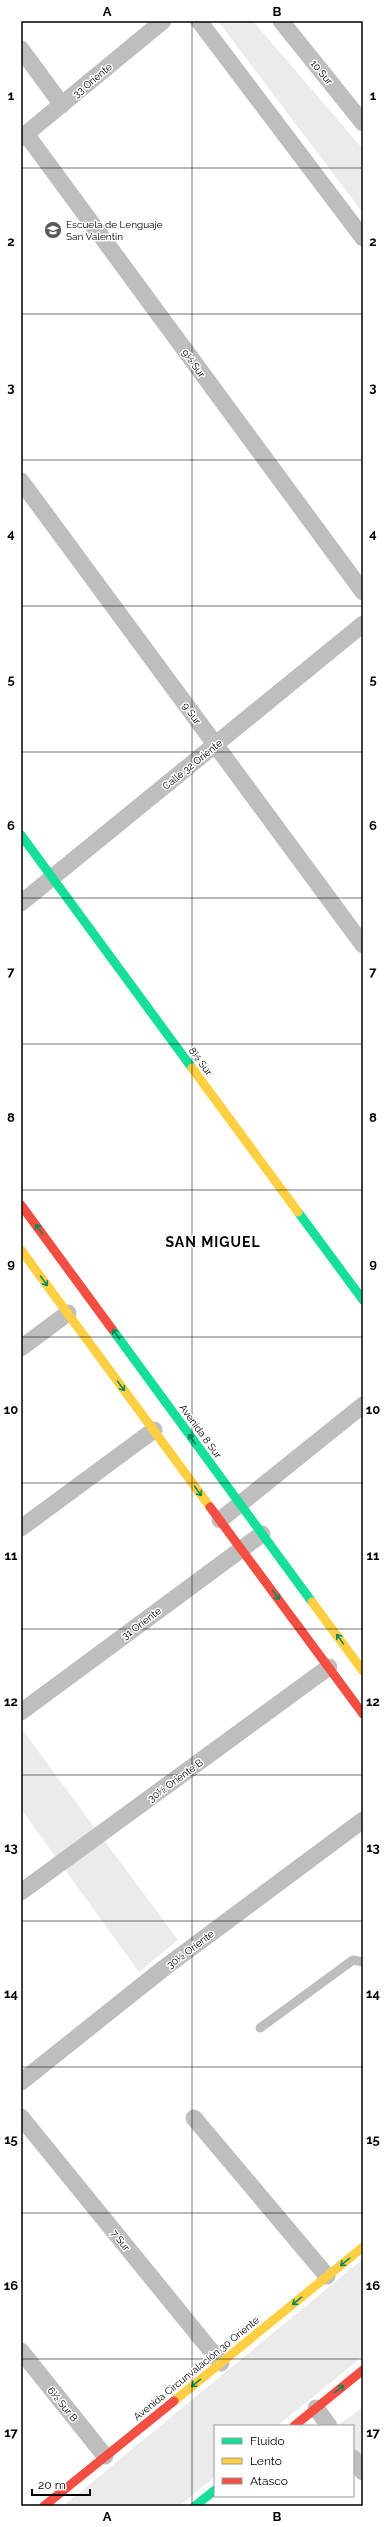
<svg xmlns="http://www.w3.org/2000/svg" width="384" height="2527" font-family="Raleway,sans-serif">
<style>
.green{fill:#ebebeb}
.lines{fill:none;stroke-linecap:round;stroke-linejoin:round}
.lane{stroke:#bebebe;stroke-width:9}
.street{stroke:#bebebe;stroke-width:17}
.fast{stroke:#16e098;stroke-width:9}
.slow{stroke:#ffcf43;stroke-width:9}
.jam{stroke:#f24e42;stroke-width:9}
.oneway{stroke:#0d865b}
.grid{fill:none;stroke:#000;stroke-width:1;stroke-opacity:0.55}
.labels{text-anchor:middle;stroke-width:3;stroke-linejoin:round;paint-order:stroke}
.street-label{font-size:10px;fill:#000;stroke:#fff}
.poi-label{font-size:10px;fill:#000;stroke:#fff;text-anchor:start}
.district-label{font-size:14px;font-weight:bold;letter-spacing:1px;fill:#000;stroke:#fff}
.neatline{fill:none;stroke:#000;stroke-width:1.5}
.grid-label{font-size:13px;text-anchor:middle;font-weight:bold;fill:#000}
</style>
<rect width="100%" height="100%" fill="#fff"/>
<g class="green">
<path d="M218,21H253L363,149V213Z"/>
<path d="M21,1728L178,1940L139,1972L21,1809Z"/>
<path d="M363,2259V2356L277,2426H215V2477L179,2506H63Z"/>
<path d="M362,2408L363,2409V2462L353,2448V2426H337Z"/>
</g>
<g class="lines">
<path class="lane" d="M260,2028L353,1960L363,1962"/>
<g class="street">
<path d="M199,21L363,238"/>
<path d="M281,21L363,123"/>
<path d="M21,49L62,105"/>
<path d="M26,134L363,592"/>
<path d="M21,138L163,21"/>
<path d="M21,481L363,945"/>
<path d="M21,903L363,624"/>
<path d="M21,1348L68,1313"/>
<path d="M220,1520L363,1405"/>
<path d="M21,1528L154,1430"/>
<path d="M21,1712L262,1534"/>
<path d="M21,1892L329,1667"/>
<path d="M21,2082L164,1968L363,1820"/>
<path d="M21,2117L221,2363"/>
<path d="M194,2118L327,2276"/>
<path d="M21,2351L105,2456"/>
<path d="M316,2408L329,2426"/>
<path d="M353,2458L363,2472"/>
</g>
<g class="fast">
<path d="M21,835L192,1068"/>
<path d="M298,1212L363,1300"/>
<path d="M112,1329L312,1602"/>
<path d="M195,2506L215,2490"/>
</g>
<g class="slow">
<path d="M192,1068L298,1212"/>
<path d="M21,1250L210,1507"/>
<path d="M312,1602L363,1671"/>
<path d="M174,2401L363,2247"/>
</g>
<g class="jam">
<path d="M21,1205L112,1329"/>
<path d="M210,1507L363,1714"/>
<path d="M294,2426L363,2370"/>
<path d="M44,2506L174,2401"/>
</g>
</g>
<defs><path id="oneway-shaft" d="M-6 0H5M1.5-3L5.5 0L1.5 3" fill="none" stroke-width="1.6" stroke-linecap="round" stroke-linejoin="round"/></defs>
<g class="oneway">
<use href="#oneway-shaft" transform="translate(39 1229) rotate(-126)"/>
<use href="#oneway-shaft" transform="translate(44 1281) rotate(54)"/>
<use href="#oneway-shaft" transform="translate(116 1334) rotate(-126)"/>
<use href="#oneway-shaft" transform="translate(121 1386) rotate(54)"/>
<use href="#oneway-shaft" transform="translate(192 1439) rotate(-126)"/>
<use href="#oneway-shaft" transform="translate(198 1491) rotate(54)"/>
<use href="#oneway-shaft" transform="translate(276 1595) rotate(54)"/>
<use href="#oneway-shaft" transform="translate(340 1639) rotate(-126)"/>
<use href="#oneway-shaft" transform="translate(345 2262) rotate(141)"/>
<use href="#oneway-shaft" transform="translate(297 2301) rotate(141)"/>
<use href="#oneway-shaft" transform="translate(196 2383) rotate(141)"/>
<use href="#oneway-shaft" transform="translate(339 2389) rotate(-39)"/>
</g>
<path class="grid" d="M192,21V2506M21,168H363M21,314H363M21,460H363M21,606H363M21,752H363M21,898H363M21,1044H363M21,1190H363M21,1337H363M21,1483H363M21,1629H363M21,1775H363M21,1921H363M21,2067H363M21,2213H363M21,2359H363"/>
<defs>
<g id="school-disc" transform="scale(0.9)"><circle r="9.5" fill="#595959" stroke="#fff"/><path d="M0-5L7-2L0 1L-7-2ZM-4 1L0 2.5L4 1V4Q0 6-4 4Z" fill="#fff"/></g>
</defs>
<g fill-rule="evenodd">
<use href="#school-disc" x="53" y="230"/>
</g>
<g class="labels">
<g class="street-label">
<text transform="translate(322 72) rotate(51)" y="4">10 Sur</text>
<text transform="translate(92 80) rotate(-40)" y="4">33 Oriente</text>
<text transform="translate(194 363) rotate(54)" y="4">9½ Sur</text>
<text transform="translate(192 713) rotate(54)" y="4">9 Sur</text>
<text transform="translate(192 764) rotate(-39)" y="4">Calle 32 Oriente</text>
<text transform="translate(201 1061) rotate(54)" y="4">8½ Sur</text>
<text transform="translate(201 1431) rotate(54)" y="4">Avenida 8 Sur</text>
<text transform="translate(141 1623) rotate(-37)" y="4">31 Oriente</text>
<text transform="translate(175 1780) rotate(-36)" y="4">30½ Oriente B</text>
<text transform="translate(190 1949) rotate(-37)" y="4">30½ Oriente</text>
<text transform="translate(121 2240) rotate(51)" y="4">7 Sur</text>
<text transform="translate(196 2368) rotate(-39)" y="4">Avenida Circunvalación 30 Oriente</text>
<text transform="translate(63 2404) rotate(51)" y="4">6½ Sur B</text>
</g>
<g class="poi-label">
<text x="66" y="228">Escuela de Lenguaje<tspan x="66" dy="12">San Valentin</tspan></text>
</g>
<g class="district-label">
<text x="213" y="1247">SAN MIGUEL</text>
</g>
</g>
<rect width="384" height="2527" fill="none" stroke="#ffffff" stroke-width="44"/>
<rect x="214" y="2425" width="140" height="72" fill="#ffffff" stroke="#999999"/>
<rect x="222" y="2438" width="20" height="6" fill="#16e098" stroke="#999999"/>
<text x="250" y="2445" font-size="12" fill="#000000">Fluido</text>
<rect x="222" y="2458" width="20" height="6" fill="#ffcf43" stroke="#999999"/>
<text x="250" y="2465" font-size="12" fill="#000000">Lento</text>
<rect x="222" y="2478" width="20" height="6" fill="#f24e42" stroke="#999999"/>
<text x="250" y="2485" font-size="12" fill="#000000">Atasco</text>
<path d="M32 2489v6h58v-6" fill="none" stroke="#000000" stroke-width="2"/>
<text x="38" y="2489" font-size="12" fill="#000000" stroke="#ffffff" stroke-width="3" paint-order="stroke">20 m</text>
<rect x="22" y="22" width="340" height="2483" class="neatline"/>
<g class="grid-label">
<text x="107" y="16">A</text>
<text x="277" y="16">B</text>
<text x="11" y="100">1</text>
<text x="373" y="100">1</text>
<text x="11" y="246">2</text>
<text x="373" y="246">2</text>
<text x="11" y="392">3</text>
<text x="373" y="392">3</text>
<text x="11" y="538">4</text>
<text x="373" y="538">4</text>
<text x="11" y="684">5</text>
<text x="373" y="684">5</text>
<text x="11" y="830">6</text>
<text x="373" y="830">6</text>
<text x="11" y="976">7</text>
<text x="373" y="976">7</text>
<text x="11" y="1122">8</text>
<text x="373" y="1122">8</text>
<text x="11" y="1268">9</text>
<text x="373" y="1268">9</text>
<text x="11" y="1414">10</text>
<text x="373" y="1414">10</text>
<text x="11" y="1560">11</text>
<text x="373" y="1560">11</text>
<text x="11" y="1706">12</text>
<text x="373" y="1706">12</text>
<text x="11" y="1852">13</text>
<text x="373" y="1852">13</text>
<text x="11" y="1998">14</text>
<text x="373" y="1998">14</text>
<text x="11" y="2144">15</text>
<text x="373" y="2144">15</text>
<text x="11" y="2290">16</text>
<text x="373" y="2290">16</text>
<text x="11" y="2437">17</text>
<text x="373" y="2437">17</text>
<text x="107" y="2521">A</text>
<text x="277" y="2521">B</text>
</g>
</svg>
